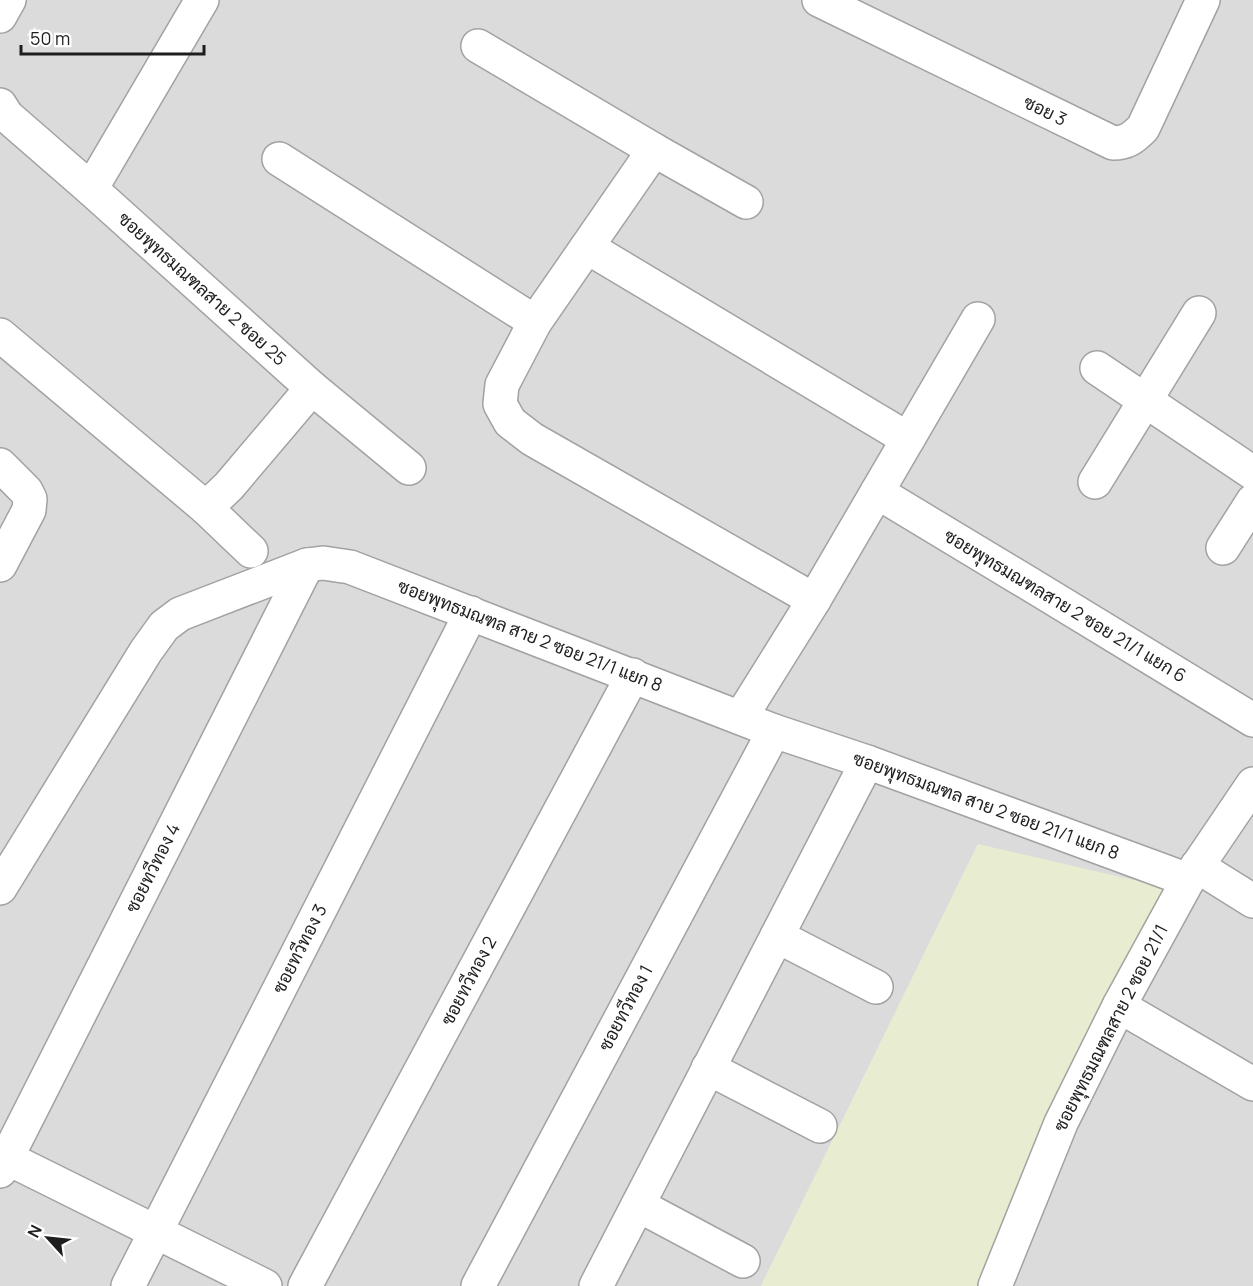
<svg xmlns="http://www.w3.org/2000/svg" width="1253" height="1286" font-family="Manrope,Sarabun,sans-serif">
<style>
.residential{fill:#dcdbdb}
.farmland{fill:#e8ecd1}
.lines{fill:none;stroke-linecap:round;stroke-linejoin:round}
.minor-casing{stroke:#a2a2a2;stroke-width:36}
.minor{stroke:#fff;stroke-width:33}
.labels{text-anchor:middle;stroke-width:5;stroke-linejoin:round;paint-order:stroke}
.street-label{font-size:18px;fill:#1e1e1e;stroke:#fff}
</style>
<rect width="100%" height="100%" fill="#eeebe4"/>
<path class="residential" d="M0,0H1253V1286H983L978,844L761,1286H0Z"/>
<path class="farmland" d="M978,844L1168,888L983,1286H761Z"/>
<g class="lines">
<g class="minor-casing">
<g id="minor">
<path d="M819,0L1113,143C1127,143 1133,138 1143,128L1203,0"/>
<path d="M0,16L9,0"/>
<path d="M478,46L654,150L535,322L502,385L500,404L510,422L532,439L814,600"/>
<path d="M0,105L7,116L91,189L312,388L409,468"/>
<path d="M654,150L746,202"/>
<path d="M279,159L535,322"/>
<path d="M91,189L202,0"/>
<path d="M587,247L908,439"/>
<path d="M0,335L206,508L229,486L312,388"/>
<path d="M1097,368L1253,473"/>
<path d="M0,465L26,491L30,499L29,510L0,565"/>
<path d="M1095,482L1199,313"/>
<path d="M877,492L1018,577L1253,720"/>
<path d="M206,508L251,551"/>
<path d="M1223,548L1253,501"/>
<path d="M741,717L814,600L978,319"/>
<path d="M1197,866L1253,901"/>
<path d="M0,888L146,651L164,626L180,614L307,565L323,563L350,567L774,731L867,762L1188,880"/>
<path d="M777,936L876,987"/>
<path d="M1119,1006L1253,1084"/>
<path d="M708,1068L820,1126"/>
<path d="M7,1158L265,1286"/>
<path d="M0,1171L307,565"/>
<path d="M638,1205L743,1261"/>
<path d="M128,1286L471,613"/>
<path d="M305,1286L633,675"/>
<path d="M478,1286L774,731"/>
<path d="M596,1286L867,762"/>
<path d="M995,1286L1061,1123L1119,1006L1188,880L1253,784"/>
</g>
</g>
<use href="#minor" class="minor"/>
</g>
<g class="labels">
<g class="street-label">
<text transform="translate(1045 111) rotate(26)" y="6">ซอย 3</text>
<text transform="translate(202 289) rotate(42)" y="6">ซอยพุทธมณฑลสาย 2 ซอย 25</text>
<text transform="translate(1065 606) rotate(31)" y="6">ซอยพุทธมณฑลสาย 2 ซอย 21/1 แยก 6</text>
<text transform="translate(530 636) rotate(21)" y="6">ซอยพุทธมณฑล สาย 2 ซอย 21/1 แยก 8</text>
<text transform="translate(986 806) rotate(20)" y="6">ซอยพุทธมณฑล สาย 2 ซอย 21/1 แยก 8</text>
<text transform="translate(153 868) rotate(-63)" y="6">ซอยทวีทอง 4</text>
<text transform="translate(300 949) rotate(-63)" y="6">ซอยทวีทอง 3</text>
<text transform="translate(469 981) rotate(-62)" y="6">ซอยทวีทอง 2</text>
<text transform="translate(626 1008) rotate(-62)" y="6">ซอยทวีทอง 1</text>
<text transform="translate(1111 1028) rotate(-63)" y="6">ซอยพุทธมณฑลสาย 2 ซอย 21/1</text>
</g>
</g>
<g transform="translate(48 1238) rotate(297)" stroke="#ffffff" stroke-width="4.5" paint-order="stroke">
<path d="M0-4.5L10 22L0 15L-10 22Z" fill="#1e1e1e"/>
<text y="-9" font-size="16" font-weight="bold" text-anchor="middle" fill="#1e1e1e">N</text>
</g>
<path d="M21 45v9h183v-9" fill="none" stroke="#1e1e1e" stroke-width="3"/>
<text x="30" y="45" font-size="18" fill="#1e1e1e" stroke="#ffffff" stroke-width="4.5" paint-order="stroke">50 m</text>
</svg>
